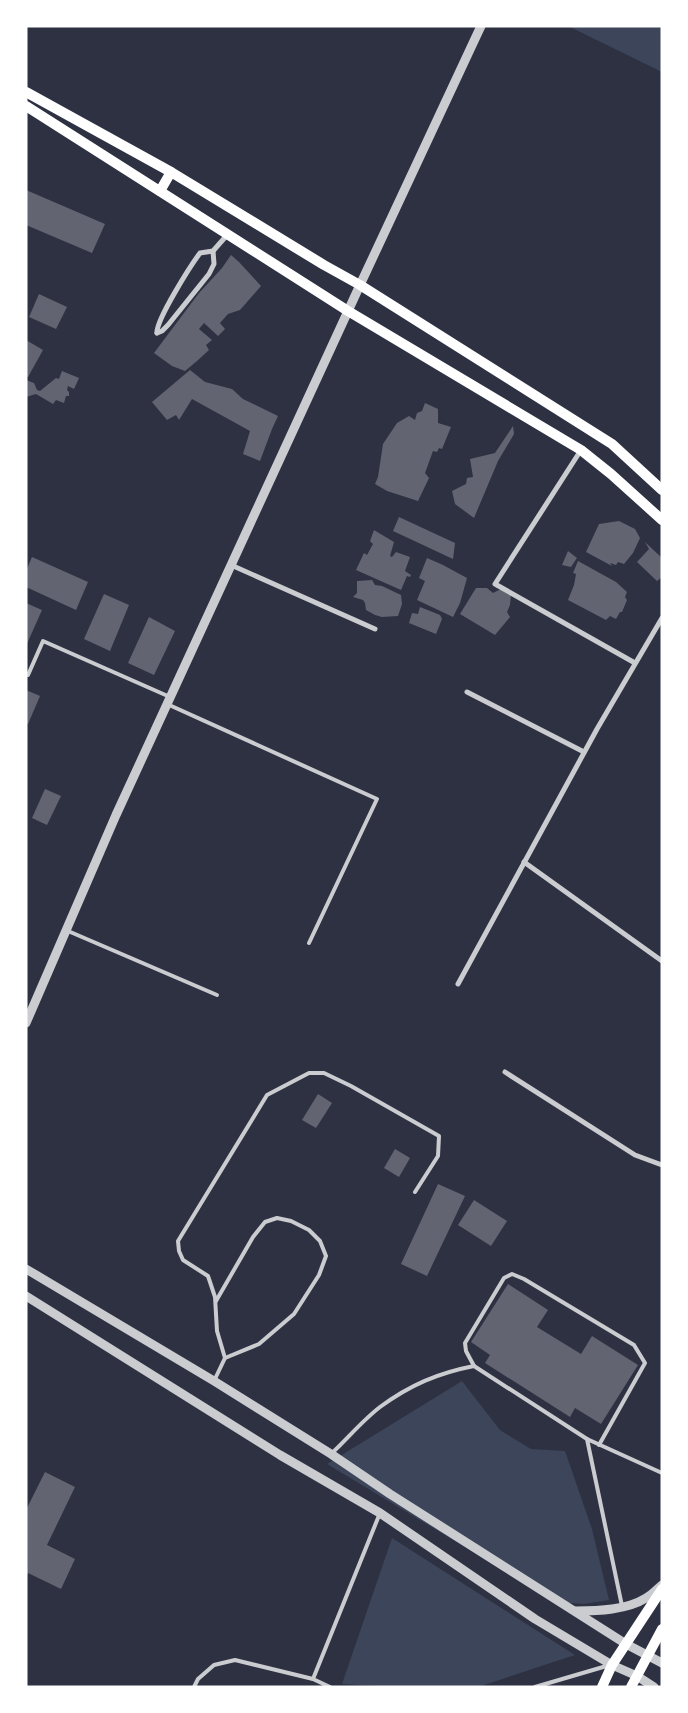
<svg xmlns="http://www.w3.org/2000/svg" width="688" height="1713" font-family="'DM Sans',sans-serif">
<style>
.green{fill:#3c4559}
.building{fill:#626471}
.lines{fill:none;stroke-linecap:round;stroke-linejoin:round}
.service{stroke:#caccd0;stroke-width:4}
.minor{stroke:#caccd0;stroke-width:5}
.tertiary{stroke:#caccd0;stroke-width:9}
.secondary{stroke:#fff;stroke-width:10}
</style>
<rect width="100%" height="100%" fill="#2d3142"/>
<g class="green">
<path d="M568,26H662V72Z"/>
<path d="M462,1381L500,1430L531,1449L565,1451L592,1529L609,1600L584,1604L556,1602L327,1464Z"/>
<path d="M392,1538L575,1655L478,1687H393L342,1684Z"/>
</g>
<g class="building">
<path d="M26,190L105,224L92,253L26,225Z"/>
<path d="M231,255L239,262L261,286L240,310L228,314L220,323L225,329L218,336L204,323L199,329L212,340L206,345L209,350L197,361L185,371L172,366L154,353L199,293L222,268Z"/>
<path d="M39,294L67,307L56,329L29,317Z"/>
<path d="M26,340L43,350L28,377H26Z"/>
<path d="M190,370L205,382L232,389L243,399L278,416L272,429L260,461L243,454L250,431L192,399L179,420L176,415L167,420L152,402Z"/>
<path d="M62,371L79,378L74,389L68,386L67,390L69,392V396H66L64,403L56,400L53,404L36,394L26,397V380L34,383L37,390L40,391L56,378L59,379Z"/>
<path d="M425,403L438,409V423L451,427L442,449L439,448L437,452L433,451L425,473L429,478L418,501L387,491L375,484L378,477L383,444L397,423L409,416L415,420L417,413L422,411Z"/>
<path d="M513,426L514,434L498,461L474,518L455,504L452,491L466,484L467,478L473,477L470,459L495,453Z"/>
<path d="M399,517L455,543L453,559L393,531Z"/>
<path d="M619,521L635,529L640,538L633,553L624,564L618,562L616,565L610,563L612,566L586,552L599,524Z"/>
<path d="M374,530L394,542L390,556L392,557L396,552L410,557L405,571L411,575L410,577L407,576L401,590L356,570L364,553L367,555L373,544L370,541Z"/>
<path d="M645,542L662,558V577L657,581L637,562L649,549Z"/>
<path d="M568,551L577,558L571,567L562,565Z"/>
<path d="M32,557L88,582L76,610L26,587V571Z"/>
<path d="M427,558L443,565L467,578L460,603L453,617L417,600L425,581L419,578Z"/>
<path d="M578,561L616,582L627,592L625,597L627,600L622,612H620L616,619L610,616L606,620L568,600L574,585L576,574L573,573Z"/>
<path d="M372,580L375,585L382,586L401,595L402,604L398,616L382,617L375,615L366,610L365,603L363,600L353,597L357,593V581Z"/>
<path d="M476,588H487L493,593L501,589L511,594L510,605L507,612L510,617L495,635L460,614Z"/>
<path d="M104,594L129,605L110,651L84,639Z"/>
<path d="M26,603L42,610L26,646Z"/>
<path d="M420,607L440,615L442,619L436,634L409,623L412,613L418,614Z"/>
<path d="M149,617L175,631L154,675L128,663Z"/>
<path d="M26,690L40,696L28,724L26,723Z"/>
<path d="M45,789L61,796L47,825L32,818Z"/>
<path d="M318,1094L332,1103L316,1128L302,1120Z"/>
<path d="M395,1149L410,1158L399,1177L384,1168Z"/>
<path d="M438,1184L465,1196L427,1276L401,1264Z"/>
<path d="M474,1200L507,1221L491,1246L458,1225Z"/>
<path d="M508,1284L548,1310L537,1327L581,1354L592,1336L638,1365L601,1424L575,1408L570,1417L485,1363L490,1355L471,1342Z"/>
<path d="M45,1472L75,1487L47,1545L75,1559L61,1589L28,1573L26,1578V1510Z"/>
</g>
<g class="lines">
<g class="service">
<path d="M28,675L43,641L170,697"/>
<path d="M167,704L377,799L309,943"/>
<path d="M68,931L217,995"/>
<path d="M216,1301L253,1237L265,1222L277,1218L291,1221L309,1230L320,1241L326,1256L319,1275L294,1314L259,1344L225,1358"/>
<path d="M474,1366L466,1351L465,1343L504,1278L512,1274L524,1279L634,1345L645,1363L599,1445"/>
<path d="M214,1381L225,1358L217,1331L215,1297L208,1276L183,1260L179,1251L178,1241L267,1095L309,1073H324L351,1086L439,1136L438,1156L415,1192"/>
<path d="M587,1439L662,1473"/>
<path d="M332,1453C348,1438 363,1420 380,1407C410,1385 438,1373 474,1366L587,1439L622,1606"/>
<path d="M194,1687L198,1679L214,1665L235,1660L313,1679"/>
<path d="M330,1687L313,1679L380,1513"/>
<path d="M535,1687L610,1665"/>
</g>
<g class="minor">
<path d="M157,333C156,320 191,265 200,253L213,251L228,234"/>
<path d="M157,333L162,331L168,325L209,274L214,264L213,251"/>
<path d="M581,450L495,584L635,663"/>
<path d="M231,565L375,629"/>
<path d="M467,692L584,752"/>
<path d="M524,862L662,961"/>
<path d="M458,984L597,729L662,618"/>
<path d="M505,1072L635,1155L662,1165"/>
</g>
<g class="tertiary">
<path d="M26,1023L116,815L360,285L481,26"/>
<path d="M26,1269L214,1381L331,1454L390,1494L626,1644L662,1663"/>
<path d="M26,1296L280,1455L380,1513L535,1619L612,1665L637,1676L654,1687"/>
<path d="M576,1611C598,1611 627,1610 646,1598C652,1595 657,1589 662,1585"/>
</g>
<g class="secondary">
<path d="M26,92L171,172L324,265L360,285L612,444L662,490"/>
<path d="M26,106L348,311L581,450L611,474L662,520"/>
<path d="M160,191L171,172"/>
<path d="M602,1687L612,1665L662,1589"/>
<path d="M631,1687L662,1629"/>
</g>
</g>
<rect width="688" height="1713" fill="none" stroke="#ffffff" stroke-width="55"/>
</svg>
